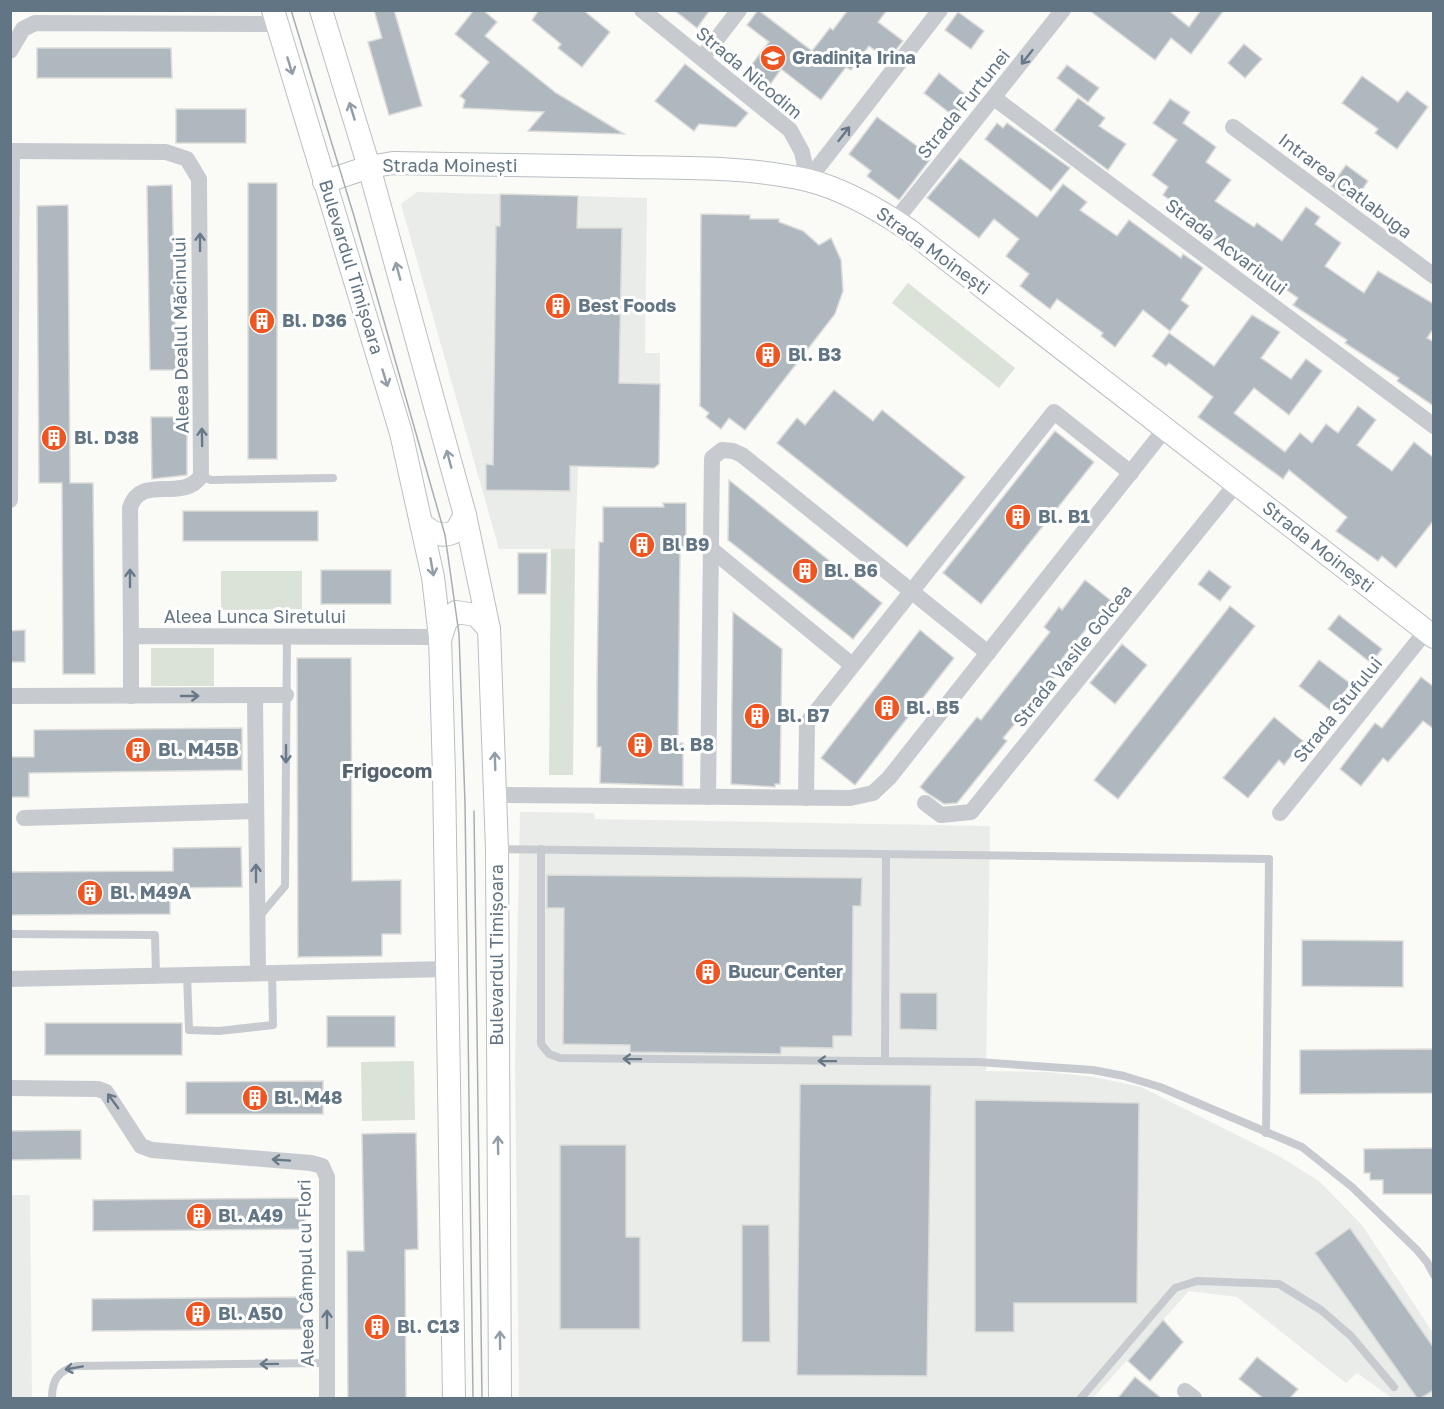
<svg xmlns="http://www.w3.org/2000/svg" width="1444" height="1409" font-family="'Golos Text',sans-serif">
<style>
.built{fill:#eaecea}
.green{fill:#dbe2d8}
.building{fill:#afb8be;stroke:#dbdbd9;stroke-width:1.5}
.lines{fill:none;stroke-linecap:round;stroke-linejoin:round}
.secondary-casing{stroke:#b9bfc3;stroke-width:24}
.service{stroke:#c7cbcf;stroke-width:8}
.minor{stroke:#c7cbcf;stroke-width:16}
.secondary{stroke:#fff;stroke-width:22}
.tram{stroke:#a7aeb4;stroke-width:1.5}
.oneway{stroke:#677988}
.oneway2{stroke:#919ea9}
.labels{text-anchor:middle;stroke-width:6;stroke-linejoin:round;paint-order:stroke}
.poi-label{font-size:18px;font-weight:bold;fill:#627584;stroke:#fff;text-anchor:start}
.street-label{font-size:18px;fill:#627584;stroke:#fff}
.neighbourhood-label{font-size:20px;font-weight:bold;fill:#55636f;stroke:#fff}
</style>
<rect width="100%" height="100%" fill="#fafaf7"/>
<g class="built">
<path d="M417,192L647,198L645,353H660L659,464L654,468L578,466L575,549H499L401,204Z"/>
<path d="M520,812L594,813L595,819L990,826L986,1071L1047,1072L1094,1077L1141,1087L1277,1155L1319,1181L1362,1225L1433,1333V1398H1392L1357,1373L1346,1383L1237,1297L1189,1291L1093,1398H519L515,1064Z"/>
<path d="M11,1195H30L32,1398H11Z"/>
</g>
<g class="green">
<path d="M908,283L1015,368L999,388L892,303Z"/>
<path d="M551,549H575L573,775H549Z"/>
<path d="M221,571H302V609L221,610Z"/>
<rect x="151" y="648" width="63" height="38"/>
<path d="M414,1061L415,1120L362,1121L361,1062Z"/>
</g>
<g class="building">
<path d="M374,10H394L422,106L389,115L368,42L382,38Z"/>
<path d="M474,10H483L497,22L485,36L556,93L624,134L528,131L544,112L463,108L465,100L460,96L489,62L455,34Z"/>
<path d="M539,10H583L610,32L582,67L558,48L561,44L532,20Z"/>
<path d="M674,10H710L697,28Z"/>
<path d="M758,10L812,51L830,28L833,30L848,10H887L878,22L903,41L888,60L869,46L851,70L846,67L821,100L781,69L767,89L745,73L769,42L747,25Z"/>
<path d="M1089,10H1168L1189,27L1201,10H1224L1191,54L1171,38L1155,60Z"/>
<path d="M958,12L984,31L971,49L945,30Z"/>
<path d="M1244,44L1262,59L1245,78L1228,63Z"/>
<path d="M37,48H171L172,78H37Z"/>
<path d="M685,64L748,113L736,127L699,124L694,131L655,101Z"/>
<path d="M1067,65L1099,88L1088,102L1057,78Z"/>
<path d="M939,73L970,98L955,117L924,93Z"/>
<path d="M1362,76L1398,102L1407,91L1428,107L1397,149L1375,133L1378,129L1342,103Z"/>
<path d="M1078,98L1105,118L1099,126L1126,144L1108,170L1054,130Z"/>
<path d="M1170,99L1190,112L1183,123L1216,147L1206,162L1231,180L1215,201L1254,227L1257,223L1282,241L1306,207L1320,217L1315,224L1341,243L1325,266L1364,293L1378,271L1434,304V328L1427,338L1434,342V406L1397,381L1399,378L1345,343L1347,340L1293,305L1298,298L1214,239L1217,235L1163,195L1168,187L1152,175L1177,140L1153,123Z"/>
<rect x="176" y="109" width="70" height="34"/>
<path d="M877,117L932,157L899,200L867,176L871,171L849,154Z"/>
<path d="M997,123L1003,128L1007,123L1070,168L1051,191L985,139Z"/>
<path d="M960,158L1037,217L1063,184L1087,202L1080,210L1117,236L1129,220L1181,258L1183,254L1203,268L1181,300L1189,306L1170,331L1143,310L1115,347L1101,336L1103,333L1057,299L1050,309L1020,286L1029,274L1006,256L1019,239L994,219L979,238L927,198Z"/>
<path d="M1346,165L1368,181L1353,203L1331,186Z"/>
<rect x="248" y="183" width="29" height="276"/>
<path d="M172,185L176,370H150L147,186Z"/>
<path d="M500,194L578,196L577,228H622L619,383L660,384L659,464L654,468L570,466V491L486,490V464L493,465L496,226H500Z"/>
<path d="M68,205L70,483H93L95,674H63L62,483H39L37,206Z"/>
<path d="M701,214L750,215V219H779V222L803,231L819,245L831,238L841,260L843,291L835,314L745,430L729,418L721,429L706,417L709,413L700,406Z"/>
<path d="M1252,315L1280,332L1261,358L1291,379L1306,359L1322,371L1289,415L1254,388L1234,413L1285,452L1300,433L1312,443L1326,424L1338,433L1358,406L1376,420L1357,445L1392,471L1414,442L1434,458V520L1396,568L1382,556L1378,561L1336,531L1347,517L1289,470L1283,479L1198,417L1213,397L1169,363L1166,366L1152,356L1169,333L1214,366Z"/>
<path d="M834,390L873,421L882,410L965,477L907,547L777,443L797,418L805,425Z"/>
<path d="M151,417H187V475L152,479Z"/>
<path d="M1055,431L1094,462L981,604L943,573Z"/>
<path d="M729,480L882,603L853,639L728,540Z"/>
<path d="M663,503H686V548H680L678,743H683V786L600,783L601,747H597V687L599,542H603V507H664Z"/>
<rect x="183" y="511" width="135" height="30"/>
<path d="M518,553H547L546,594H518Z"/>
<rect x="321" y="570" width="70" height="34"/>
<path d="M1209,570L1231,587L1220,601L1198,584Z"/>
<path d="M1085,580L1114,603L1098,623L1094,619L1062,659L1066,663L1003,738L1007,741L957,803L944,804L927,793L920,787L977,717L981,720L1050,632L1044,627L1059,607L1062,610Z"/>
<path d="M1230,606L1255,626L1118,799L1094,780Z"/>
<path d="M733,612L782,649L780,784H775V787L731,784Z"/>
<path d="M1339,615L1382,649L1371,663L1328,629Z"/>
<path d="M25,630V662H10V631Z"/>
<path d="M920,630L954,658L855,785L821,758Z"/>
<path d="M1122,644L1147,665L1115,704L1090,683Z"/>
<path d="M297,658H351L352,881L401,880V934H382V956L298,957Z"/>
<path d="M1319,660L1351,684L1330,710L1299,686Z"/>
<path d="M1421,677L1434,687V729L1423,721L1388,762L1383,758L1361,786L1340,769L1375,723L1382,728Z"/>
<path d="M1274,717L1303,741L1284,765L1279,760L1248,798L1223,778Z"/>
<path d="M242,728V770L29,773V797H10V757H34V730Z"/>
<path d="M241,847L242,887L170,888V914L10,915V872L173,871V848Z"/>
<path d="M547,875L862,878L861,906H853L852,1036H833V1048L781,1047V1054L630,1052V1045L563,1044L564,908H547Z"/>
<path d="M1302,940L1403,941V987L1302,986Z"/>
<path d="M900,993H937V1030L900,1029Z"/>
<rect x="327" y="1016" width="68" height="31"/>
<rect x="45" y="1023" width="137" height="32"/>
<path d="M1434,1049V1093L1300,1094V1050Z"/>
<path d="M323,1081V1114H186V1082Z"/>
<path d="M800,1084L931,1085L927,1376L797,1375Z"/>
<path d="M975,1100L1139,1103L1137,1303H1014V1332H975Z"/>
<path d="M81,1130V1159L10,1160V1131Z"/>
<path d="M398,1133H416L418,1249L405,1250L406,1398H348L347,1251H364L362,1134Z"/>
<path d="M560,1145H626V1237H640V1329H560Z"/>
<path d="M1434,1148V1194H1383V1180H1370V1173H1364V1149Z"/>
<path d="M305,1198V1229L93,1231V1200Z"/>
<path d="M742,1225H769L770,1342H742Z"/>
<path d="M1350,1228L1434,1348V1390L1421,1398H1417L1315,1253Z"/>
<path d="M304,1297V1329L92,1331V1299Z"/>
<path d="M1163,1320L1183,1342L1150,1381L1128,1361Z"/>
<path d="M1257,1357L1298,1389L1290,1398H1263L1239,1379Z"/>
<path d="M1135,1377L1161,1398H1118Z"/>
</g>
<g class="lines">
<g class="secondary-casing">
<g id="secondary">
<path d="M273,10L401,433L433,577L440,637L444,774L454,1398"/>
<path d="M321,10L369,167L465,515L489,629L497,849L500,1398"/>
<path d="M324,182L369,167L393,163C472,164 551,166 630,167C689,168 750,167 807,180C844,189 878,209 909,230L1434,637"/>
<path d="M423,525C433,534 444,538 456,531L465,515"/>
<path d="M440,640L446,621L456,612L476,615L489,629"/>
</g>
</g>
<g class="service">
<path d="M201,476L211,480L333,478"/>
<path d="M497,849L1269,859L1266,1133"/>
<path d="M541,849V1044L549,1054L560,1058L978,1062L1093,1070L1124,1076L1160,1087L1302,1147L1352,1187L1417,1250L1427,1262L1434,1275"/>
<path d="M259,917L285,886L287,637"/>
<path d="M10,934L155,935L156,975"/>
<path d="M187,974L189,1030L219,1031L273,1025L272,972"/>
<path d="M885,1061L886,855"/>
<path d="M52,1398C52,1380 58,1371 76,1366L327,1363"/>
<path d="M1081,1398L1175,1288L1197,1281L1279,1284L1321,1310L1351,1336L1394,1387"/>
</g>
<g class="minor">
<path d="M642,10L790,130L802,152L808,180"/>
<path d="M10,51L23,29L35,23L277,24"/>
<path d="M702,58L739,10"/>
<path d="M994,98L1434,426"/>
<path d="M1233,127L1434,276"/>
<path d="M10,151L166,152L187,159L199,179L201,476C183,503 140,473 130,508L131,636"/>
<path d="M808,180L940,10"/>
<path d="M895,221L1063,10"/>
<path d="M10,500L12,151"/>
<path d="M711,549L852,665"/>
<path d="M255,695L258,973"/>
<path d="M10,696L286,695"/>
<path d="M131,696V636L440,637"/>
<path d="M496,795L850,798L873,793L889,778L1165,429"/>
<path d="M708,797L712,458L722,450L733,451L742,455L988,653"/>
<path d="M806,798L807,723L1054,412L1131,473"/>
<path d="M925,803L941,815L971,812L1236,484"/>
<path d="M1280,813L1426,631"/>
<path d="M24,818L256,811"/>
<path d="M10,979L448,969"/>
<path d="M10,1088L98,1089L106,1092L141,1146L152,1150L311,1163L322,1166L327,1177V1398"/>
<path d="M1185,1391L1194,1398"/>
</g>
<use href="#secondary" class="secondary"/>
<g class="tram">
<path d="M291,10L354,216L445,535L459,634L465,803L473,1398"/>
<path d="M474,811L482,1398"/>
</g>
</g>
<defs><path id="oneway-shaft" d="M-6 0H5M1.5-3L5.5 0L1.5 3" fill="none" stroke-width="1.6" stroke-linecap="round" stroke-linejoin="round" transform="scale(1.5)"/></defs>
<g class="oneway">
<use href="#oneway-shaft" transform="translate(1027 57) rotate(128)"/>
<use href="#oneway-shaft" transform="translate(844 134) rotate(-52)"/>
<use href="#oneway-shaft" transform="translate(200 242) rotate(-90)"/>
<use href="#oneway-shaft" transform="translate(202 437) rotate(-91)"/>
<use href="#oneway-shaft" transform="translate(130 578) rotate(-90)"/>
<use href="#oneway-shaft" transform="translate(190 696)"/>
<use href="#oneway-shaft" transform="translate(286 754) rotate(90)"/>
<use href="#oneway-shaft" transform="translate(256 873) rotate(-90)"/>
<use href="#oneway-shaft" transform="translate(632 1059) rotate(-179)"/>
<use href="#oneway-shaft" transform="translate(827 1061) rotate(-179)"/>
<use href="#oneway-shaft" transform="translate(113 1101) rotate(-126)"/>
<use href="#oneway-shaft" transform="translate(281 1160) rotate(-176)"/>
<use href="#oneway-shaft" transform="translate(327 1319) rotate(-90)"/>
<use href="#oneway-shaft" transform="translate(269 1364) rotate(179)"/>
<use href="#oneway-shaft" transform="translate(74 1368) rotate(170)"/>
</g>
<g class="oneway2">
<use href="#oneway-shaft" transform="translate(290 66) rotate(73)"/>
<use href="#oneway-shaft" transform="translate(352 111) rotate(-107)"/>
<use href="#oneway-shaft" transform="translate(398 271) rotate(-105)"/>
<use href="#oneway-shaft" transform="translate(385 378) rotate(73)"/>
<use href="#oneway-shaft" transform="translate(449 459) rotate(-105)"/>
<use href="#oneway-shaft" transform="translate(432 567) rotate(80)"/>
<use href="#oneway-shaft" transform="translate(495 761) rotate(-92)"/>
<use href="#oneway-shaft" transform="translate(498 1145) rotate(-91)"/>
<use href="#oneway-shaft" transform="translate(500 1340) rotate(-91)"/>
</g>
<defs>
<g id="school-disc" transform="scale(1.35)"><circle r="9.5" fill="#ef5521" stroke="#fff"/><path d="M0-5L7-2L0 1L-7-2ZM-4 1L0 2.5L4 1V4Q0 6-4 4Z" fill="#fff"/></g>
<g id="building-disc" transform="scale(1.35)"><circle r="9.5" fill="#ef5521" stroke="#fff"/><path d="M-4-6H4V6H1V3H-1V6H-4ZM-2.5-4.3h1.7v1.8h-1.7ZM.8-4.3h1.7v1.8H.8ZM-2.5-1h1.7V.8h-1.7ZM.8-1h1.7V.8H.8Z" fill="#fff"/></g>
</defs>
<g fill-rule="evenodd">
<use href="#school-disc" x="773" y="58"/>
<use href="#building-disc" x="558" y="306"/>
<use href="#building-disc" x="262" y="321"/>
<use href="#building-disc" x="768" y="355"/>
<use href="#building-disc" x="54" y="438"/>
<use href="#building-disc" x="1018" y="517"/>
<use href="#building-disc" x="642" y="545"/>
<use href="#building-disc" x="805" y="571"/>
<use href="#building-disc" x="887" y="708"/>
<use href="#building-disc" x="757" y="716"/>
<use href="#building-disc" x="640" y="745"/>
<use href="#building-disc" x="138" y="750"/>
<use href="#building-disc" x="90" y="893"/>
<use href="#building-disc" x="708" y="972"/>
<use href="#building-disc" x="255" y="1098"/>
<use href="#building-disc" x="199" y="1216"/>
<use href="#building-disc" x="198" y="1314"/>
<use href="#building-disc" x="377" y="1327"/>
</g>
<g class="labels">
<g class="poi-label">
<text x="792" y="64">Gradinița Irina</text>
<text x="578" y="312">Best Foods</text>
<text x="282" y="327">Bl. D36</text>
<text x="788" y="361">Bl. B3</text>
<text x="74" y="444">Bl. D38</text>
<text x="1038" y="523">Bl. B1</text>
<text x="662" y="551">Bl B9</text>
<text x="824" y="577">Bl. B6</text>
<text x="906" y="714">Bl. B5</text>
<text x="777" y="722">Bl. B7</text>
<text x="660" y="751">Bl. B8</text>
<text x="158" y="756">Bl. M45B</text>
<text x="110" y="899">Bl. M49A</text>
<text x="728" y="978">Bucur Center</text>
<text x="274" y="1104">Bl. M48</text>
<text x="218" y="1222">Bl. A49</text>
<text x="218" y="1320">Bl. A50</text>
<text x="397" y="1333">Bl. C13</text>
</g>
<g class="street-label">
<text transform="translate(749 73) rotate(40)" y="6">Strada Nicodim</text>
<text transform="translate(964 104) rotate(-51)" y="6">Strada Furtunei</text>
<text x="450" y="172">Strada Moinești</text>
<text transform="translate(1345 186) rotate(37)" y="6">Intrarea Catlabuga</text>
<text transform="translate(1226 247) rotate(37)" y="6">Strada Acvariului</text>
<text transform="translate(933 251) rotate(36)" y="6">Strada Moinești</text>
<text transform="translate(351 267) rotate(73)" y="6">Bulevardul Timișoara</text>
<text transform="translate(181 335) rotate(-91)" y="6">Aleea Dealul Măcinului</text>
<text transform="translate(1318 547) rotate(38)" y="6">Strada Moinești</text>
<text x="255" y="623">Aleea Lunca Siretului</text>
<text transform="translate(1073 656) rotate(-51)" y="6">Strada Vasile Golcea</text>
<text transform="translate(1338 710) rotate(-51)" y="6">Strada Stufului</text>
<text transform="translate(497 955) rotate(-90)" y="6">Bulevardul Timișoara</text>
<text transform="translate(306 1273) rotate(-91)" y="6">Aleea Câmpul cu Flori</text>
</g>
<g class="neighbourhood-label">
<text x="387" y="778">Frigocom</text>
</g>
</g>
<rect width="1444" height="1409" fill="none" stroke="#627584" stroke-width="24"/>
</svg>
